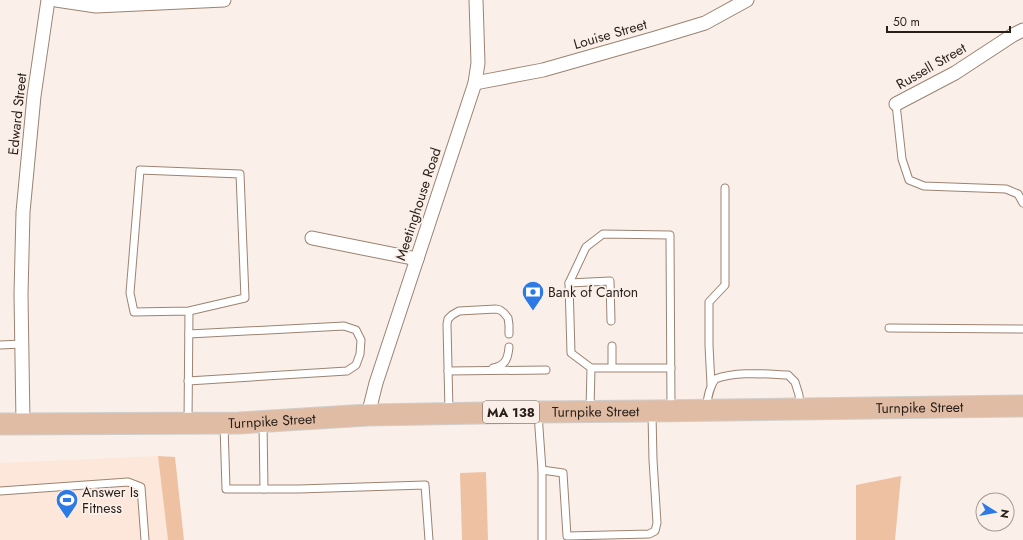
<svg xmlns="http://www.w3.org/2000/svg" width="1023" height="540" font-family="Jost,sans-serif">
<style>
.built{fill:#fce7da}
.green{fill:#efc1a3}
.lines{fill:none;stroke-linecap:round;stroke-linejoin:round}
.lane-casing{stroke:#9b8372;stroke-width:9}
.street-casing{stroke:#9b8372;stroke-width:15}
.primary-casing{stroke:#d0cecc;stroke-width:23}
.lane{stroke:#fff;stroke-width:7}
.street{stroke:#fff;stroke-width:13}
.primary{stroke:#e0bca4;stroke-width:21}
.labels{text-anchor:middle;stroke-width:3.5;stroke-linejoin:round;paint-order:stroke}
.shield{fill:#fbf0e9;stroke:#685e57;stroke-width:1}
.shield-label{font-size:13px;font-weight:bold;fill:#291f19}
.street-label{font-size:14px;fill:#291f19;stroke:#fbf0e9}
.poi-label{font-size:14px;fill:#291f19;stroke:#fbf0e9;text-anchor:start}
</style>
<rect width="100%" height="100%" fill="#fbf0e9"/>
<path class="built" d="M158,456L168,540H0V463Z"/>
<g class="green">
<path d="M158,456L175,457L184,540H168Z"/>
<path d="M486,472L488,540H462L460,473Z"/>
<path d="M901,476L895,540H856V485Z"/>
</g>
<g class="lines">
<g class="lane-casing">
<g id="lane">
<path d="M896,104L902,159L909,180L924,186L1006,189L1018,194L1023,203"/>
<path d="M569,283L610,281L611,321"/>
<path d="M889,328L1023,329"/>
<path d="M0,345L22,344"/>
<path d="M612,346V367"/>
<path d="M493,368C505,366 508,359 509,347"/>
<path d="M591,368H671"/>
<path d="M448,371L546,370"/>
<path d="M188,381L347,371L356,365L360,354L361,340L356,330L344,326L189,334"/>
<path d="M711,385L709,345V302L725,285V188"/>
<path d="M706,408C708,397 709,388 715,379C738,371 764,374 788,375L795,382L799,395L800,408"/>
<path d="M590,410L591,368L571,353L569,283L586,247L603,234L670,235L671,409"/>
<path d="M449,411L447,324L448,319L452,315L459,311L496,309L500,310L504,313L508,318L509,325V334"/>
<path d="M538,414L542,470V540"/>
<path d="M188,421L189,311L134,312L130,293L140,170L240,174L245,298L189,311"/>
<path d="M263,423L264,489"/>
<path d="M224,425L226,489H299L425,485L429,540"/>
<path d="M542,470L563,473L567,536L649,534L655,531L657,523L653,460L652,414"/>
<path d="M0,491L128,482L141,487L145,540"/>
</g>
</g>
<g class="street-casing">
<g id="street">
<path d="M56,0L96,6L224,0"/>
<path d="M475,83L543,70L652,39L705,23L747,0"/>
<path d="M896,104L955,73L1013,35L1023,30"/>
<path d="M312,238L417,259"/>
<path d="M368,415L376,383L475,83L478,63L476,0"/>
<path d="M23,423L21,294L23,212L34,96L48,0"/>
</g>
</g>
<g class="primary-casing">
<g id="primary">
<path id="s1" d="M0,424L239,423L368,415L538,412L652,411L1023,406"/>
</g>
</g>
<use href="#lane" class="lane"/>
<use href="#street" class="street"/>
<use href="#primary" class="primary"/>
</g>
<defs>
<g id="bank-pin" transform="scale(1.15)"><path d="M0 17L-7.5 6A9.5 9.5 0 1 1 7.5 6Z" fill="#2d79e5" stroke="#fbf0e9"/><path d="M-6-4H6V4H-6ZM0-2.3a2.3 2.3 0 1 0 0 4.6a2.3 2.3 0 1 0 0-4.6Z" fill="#fff"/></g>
<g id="stadium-pin" transform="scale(1.15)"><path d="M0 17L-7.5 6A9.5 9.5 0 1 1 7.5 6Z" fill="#2d79e5" stroke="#fbf0e9"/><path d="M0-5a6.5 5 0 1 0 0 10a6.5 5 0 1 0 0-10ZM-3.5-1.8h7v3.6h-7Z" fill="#fff"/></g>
</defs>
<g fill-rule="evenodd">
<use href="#bank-pin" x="533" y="292"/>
<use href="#stadium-pin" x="67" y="500"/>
</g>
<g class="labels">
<rect class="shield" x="483" y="401" width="56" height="22" rx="3"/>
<g class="shield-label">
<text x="511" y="417">MA 138</text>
</g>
<g class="street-label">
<text transform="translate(610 34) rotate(-16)" y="5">Louise Street</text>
<text transform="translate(931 66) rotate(-30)" y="5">Russell Street</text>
<text transform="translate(17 114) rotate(-84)" y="5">Edward Street</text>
<text transform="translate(418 204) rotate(-72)" y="5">Meetinghouse Road</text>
<text dy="5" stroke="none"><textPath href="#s1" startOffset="920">Turnpike Street</textPath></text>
<text dy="5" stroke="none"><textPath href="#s1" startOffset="596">Turnpike Street</textPath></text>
<text dy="5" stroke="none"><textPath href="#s1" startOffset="272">Turnpike Street</textPath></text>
</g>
<g class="poi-label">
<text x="548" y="297">Bank of Canton</text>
<text x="82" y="497">Answer Is<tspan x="82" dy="16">Fitness</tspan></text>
</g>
</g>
<g transform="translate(995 512) rotate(101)"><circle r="19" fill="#fbf0e9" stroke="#a79c96"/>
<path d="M0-3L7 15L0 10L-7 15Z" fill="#2d79e5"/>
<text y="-6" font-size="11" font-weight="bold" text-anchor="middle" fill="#291f19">N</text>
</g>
<path d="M887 26v6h123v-6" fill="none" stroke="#291f19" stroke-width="2"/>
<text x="893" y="26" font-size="12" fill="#291f19" stroke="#fbf0e9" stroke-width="3" paint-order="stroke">50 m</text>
</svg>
